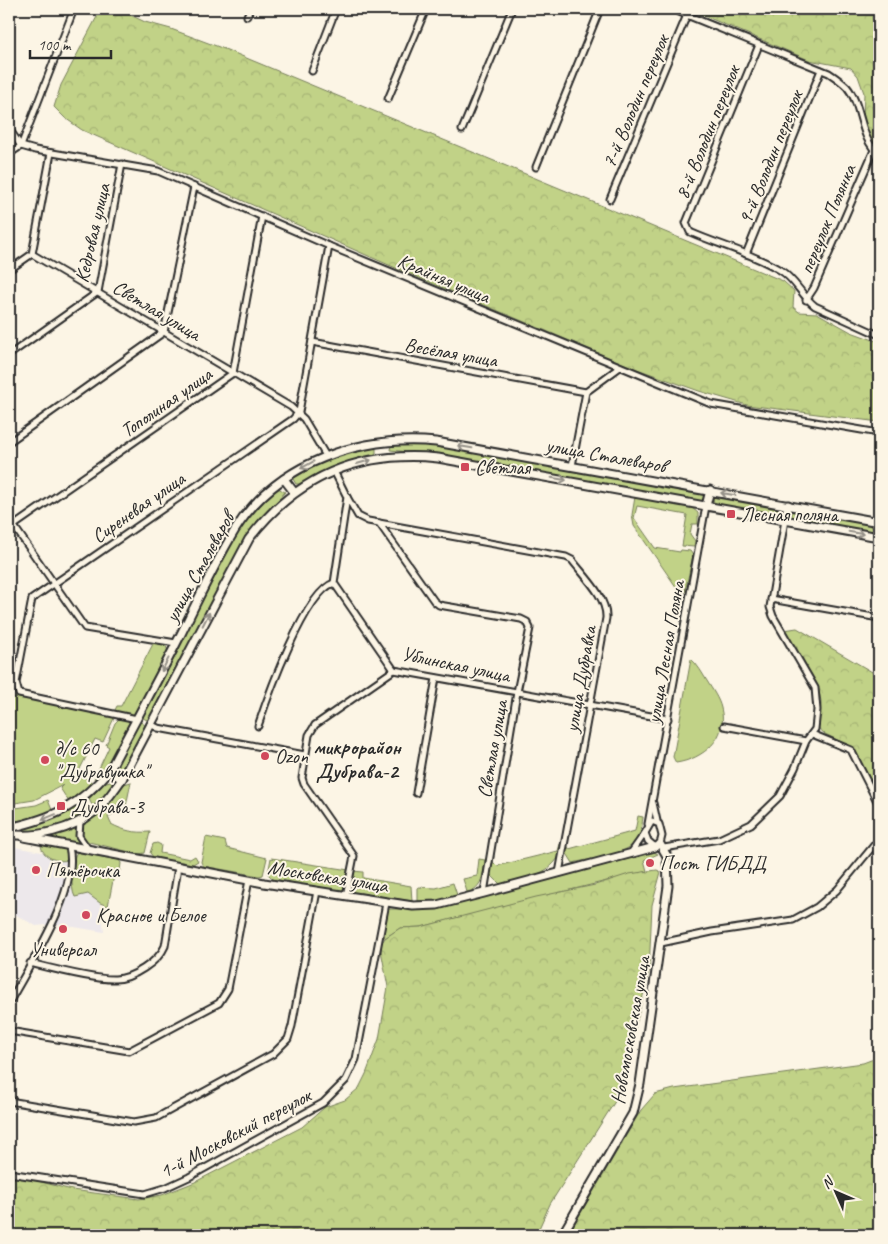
<svg xmlns="http://www.w3.org/2000/svg" width="888" height="1244" font-family="Caveat,sans-serif">
<style>
.built{fill:#ede8eb}
.green{fill:#c1d287;stroke:#767e59}
.forest{fill:url(#forest-crowns);stroke:#767e59}
.lines{fill:none;stroke-linecap:round;stroke-linejoin:round}
.street-casing{stroke:#2b2b2b;stroke-width:9}
.secondary-casing{stroke:#2b2b2b;stroke-width:11}
.street{stroke:#fcf5e5;stroke-width:5}
.secondary{stroke:#fcf5e5;stroke-width:7}
.oneway{stroke:#949088}
.poi-dot{fill:#d1495b;stroke:#fcf5e5;stroke-width:2}
.labels{text-anchor:middle;stroke-width:4;stroke-linejoin:round;paint-order:stroke}
.street-label{font-size:20px;fill:#2b2b2b;stroke:#fcf5e5}
.poi-label{font-size:20px;fill:#2b2b2b;stroke:#fcf5e5;text-anchor:start}
.neighbourhood-label{font-size:21px;font-weight:bold;fill:#2b2b2b;stroke:#fcf5e5}
</style>
<defs>
<pattern id="forest-crowns" width="20" height="18" patternUnits="userSpaceOnUse" patternTransform="scale(1.25)"><rect width="20" height="18" fill="#c1d287"/><path d="M2 6a3 3 0 1 1 6 0M12 15a3 3 0 1 1 6 0" fill="none" stroke="#a6b475"/></pattern>
</defs>
<rect width="100%" height="100%" fill="#fcf5e5"/>
<filter id="ink" filterUnits="userSpaceOnUse"><feTurbulence type="fractalNoise" baseFrequency=".02" numOctaves="2"/><feDisplacementMap in="SourceGraphic" scale="10" xChannelSelector="R" yChannelSelector="G"/><feConvolveMatrix kernelMatrix="1 2 1 2 8 2 1 2 1" color-interpolation-filters="sRGB"/></filter>
<g filter="url(#ink)">
<path class="built" d="M9,846L63,856L99,897L104,932L56,924L36,926L9,911Z"/>
<g class="green">
<path d="M395,443L432,445L702,492L706,495L705,499L700,501L436,455L390,450L391,445Z"/>
<path d="M371,447L376,449V453L372,456L337,466L301,484H296L293,479C304,462 351,452 371,447Z"/>
<path d="M278,488L285,492L248,534L241,545L151,717L147,720L143,718V714L238,532L265,500Z"/>
<path d="M717,496L782,506L785,509L784,514L780,517L717,505L714,503L713,498Z"/>
<path d="M635,497L691,507L698,513V524H692L690,534L695,541L694,547L682,546L687,515L637,506L634,518L655,548L680,552L681,550L690,551L693,555L685,592L679,591L634,526L632,515Z"/>
<path d="M790,509L879,524V535L792,519L789,516Z"/>
<path d="M154,642L165,644L168,651L134,715L114,712L117,706H121Z"/>
<path d="M691,659C698,665 702,673 707,681C712,689 719,699 721,708C729,738 703,759 676,763L673,757Z"/>
<path d="M15,697L115,716L103,742L95,739L78,773V776L79,773L93,783L76,799L69,802L60,788L63,785L34,800L9,804V699Z"/>
<path d="M121,717H127L130,724L104,773L96,781L94,779L109,747L106,745L115,723Z"/>
<path d="M138,722H141L146,726L124,770L120,772L116,766Z"/>
<path d="M111,781L113,788L94,809L89,799L106,782Z"/>
<path d="M131,782L126,806L108,817L111,824C124,831 135,833 150,832L145,853L138,854L85,841L81,835L84,824L108,805L124,784Z"/>
<path d="M48,800L52,810L40,817L9,822V809L36,805Z"/>
<path d="M85,802L89,812C67,824 42,833 17,832L16,830L59,817Z"/>
<path d="M638,816L643,817C642,823 642,831 639,837C630,855 595,858 577,862L573,863L566,852L567,845L569,849L635,831Z"/>
<path d="M75,828L81,844L46,837L47,836Z"/>
<path d="M206,837L225,841L227,848L267,858L263,875L259,876L203,866L201,862Z"/>
<path d="M157,843L161,845L160,853L190,859L195,856L198,861L193,864L154,858L150,853L153,844Z"/>
<path d="M560,844L563,845C556,876 526,877 500,884L489,873L491,855L494,856L493,862L497,866L558,851Z"/>
<path d="M41,845L68,850L69,860C57,863 42,857 41,845Z"/>
<path d="M77,852L119,860L121,863L120,871L115,870L108,906L100,903L88,894L75,897C70,888 71,860 77,852Z"/>
<path d="M654,852L658,854L644,860L647,871L421,927L400,928L385,938C382,929 384,916 389,909H440Z"/>
<path d="M271,858L349,870L346,886L341,891L273,879L268,874Z"/>
<path d="M479,859L485,860C483,873 483,889 467,892L463,879L477,876Z"/>
<path d="M353,871L363,872V878L411,886L412,901L354,892L350,887Z"/>
<path d="M453,883L457,895L436,901H418V887L436,888Z"/>
</g>
<g class="forest">
<path d="M101,9H118L145,22L171,29L227,50L783,281L794,291L793,307L799,312L817,313L851,332L879,342V422L747,405L699,391L637,369L398,269L82,130L65,118L54,107L61,85Z"/>
<path d="M688,9H879V146L869,140L863,121L864,93L858,76L851,68L809,60Z"/>
<path d="M797,628L879,676V793L850,746L825,734L817,727C818,719 821,711 821,704C822,685 793,649 784,630Z"/>
<path d="M657,870L661,872L652,905L649,971L619,1095L550,1204L536,1235H9V1176L26,1178L72,1190L139,1199L162,1195L195,1182L302,1127L325,1107L345,1100L359,1088L366,1074L379,1039L388,987L380,945L385,938L400,928L421,927L536,897L595,885L629,874Z"/>
<path d="M879,1057V1235H568L641,1110L655,1094L674,1089L863,1063Z"/>
</g>
<g class="lines">
<g class="street-casing">
<g id="street">
<path d="M672,9L829,73C835,77 842,82 847,87C863,106 859,139 879,154"/>
<path d="M247,16L250,9"/>
<path d="M759,45L686,223L690,232C719,245 752,253 780,270C795,279 801,295 815,306L879,335"/>
<path d="M312,71L336,9"/>
<path d="M388,99L426,9"/>
<path d="M9,129L21,146L35,150L158,171L329,246L711,404L879,433"/>
<path d="M462,130L512,9"/>
<path d="M9,154L21,146L74,9"/>
<path d="M536,167L600,9"/>
<path d="M610,199L687,15"/>
<path d="M32,254L291,407L304,419L326,456"/>
<path d="M746,254L821,70"/>
<path d="M9,270L32,254L51,153"/>
<path d="M806,300L814,288L874,150"/>
<path d="M312,342L586,392"/>
<path d="M9,355L98,292L122,164"/>
<path d="M9,442L164,332L194,187"/>
<path d="M572,466L586,392L620,367"/>
<path d="M334,471L347,497L334,583L394,670L668,719"/>
<path d="M347,497L358,516L368,521L566,557L572,560C584,576 607,597 606,618L559,873"/>
<path d="M9,519L85,628L176,643"/>
<path d="M379,523L434,601L439,605L521,619L527,622L530,628L517,692L484,893"/>
<path d="M9,529L233,373L262,216"/>
<path d="M771,599L879,618"/>
<path d="M137,719L19,694L16,683L32,599L293,419L299,412L329,246"/>
<path d="M150,724L158,728L305,755"/>
<path d="M258,726C268,696 305,592 334,583"/>
<path d="M724,726L806,741"/>
<path d="M812,734L851,750L879,805"/>
<path d="M416,793L436,678"/>
<path d="M653,803L657,821"/>
<path d="M80,821L79,836L88,849"/>
<path d="M652,821L659,824L662,836L660,844L655,847L648,841L645,833Z"/>
<path d="M648,824L706,506"/>
<path d="M664,848L719,839L751,824L780,796L795,768L806,741L815,729L817,710L815,688L773,616L770,607L785,520"/>
<path d="M631,853L645,833"/>
<path d="M346,896L354,856L304,784L302,778L309,735L315,725L394,670"/>
<path d="M661,943L712,932L793,920L817,907L837,890L879,839"/>
<path d="M30,963C50,968 95,980 115,979C132,979 159,961 165,946L178,867"/>
<path d="M9,1003C30,964 80,890 69,847"/>
<path d="M9,1031L129,1051L219,1003L228,989L249,880"/>
<path d="M9,1101L134,1122L156,1118L273,1054L288,1039L292,1026L317,891"/>
<path d="M9,1173L145,1194L165,1188L189,1177L323,1103L346,1080L356,1059L386,903"/>
</g>
</g>
<g class="secondary-casing">
<g id="secondary">
<path d="M284,479L294,492"/>
<path d="M706,506L710,490"/>
<path d="M785,520L788,505"/>
<path d="M109,771L122,779"/>
<path d="M9,828C54,818 79,806 109,771C133,725 158,680 181,634C198,599 215,563 235,530C277,462 361,435 436,442L879,522"/>
<path d="M9,834C35,839 73,829 94,812C106,803 113,791 122,779L249,539C297,476 360,450 438,458L879,537"/>
<path d="M24,837L264,883L413,906L437,905L484,893L655,847"/>
<path d="M562,1235L633,1113L640,1084L668,886L667,856L660,844"/>
</g>
</g>
<use href="#street" class="street"/>
<use href="#secondary" class="secondary"/>
</g>
<defs><path id="oneway-shaft" d="M-6 0H5M1.5-3L5.5 0L1.5 3" fill="none" stroke-width="1.6" stroke-linecap="round" stroke-linejoin="round" transform="scale(1.25)"/></defs>
<g class="oneway">
<use href="#oneway-shaft" transform="translate(465 447) rotate(-170)"/>
<use href="#oneway-shaft" transform="translate(364 462) rotate(-16)"/>
<use href="#oneway-shaft" transform="translate(307 465) rotate(151)"/>
<use href="#oneway-shaft" transform="translate(559 479) rotate(10)"/>
<use href="#oneway-shaft" transform="translate(728 494) rotate(-170)"/>
<use href="#oneway-shaft" transform="translate(856 533) rotate(10)"/>
<use href="#oneway-shaft" transform="translate(206 619) rotate(-63)"/>
<use href="#oneway-shaft" transform="translate(165 665) rotate(118)"/>
<use href="#oneway-shaft" transform="translate(49 817) rotate(158)"/>
</g>
</g>
<g class="poi-dot">
<rect x="460" y="462" width="10" height="10" rx="2.5"/>
<rect x="726" y="509" width="10" height="10" rx="2.5"/>
<circle cx="265" cy="756" r="5"/>
<circle cx="45" cy="760" r="5"/>
<rect x="56" y="801" width="10" height="10" rx="2.5"/>
<circle cx="650" cy="863" r="5"/>
<circle cx="36" cy="870" r="5"/>
<circle cx="86" cy="915" r="5"/>
<circle cx="63" cy="929" r="5"/>
</g>
<g class="labels">
<g class="street-label">
<text transform="translate(635 101) rotate(-67)" y="7">7-й Володин переулок</text>
<text transform="translate(707 132) rotate(-68)" y="7">8-й Володин переулок</text>
<text transform="translate(770 157) rotate(-68)" y="7">9-й Володин переулок</text>
<text transform="translate(827 219) rotate(-67)" y="7">переулок Полянка</text>
<text transform="translate(92 233) rotate(-77)" y="7">Кедровая улица</text>
<text transform="translate(444 278) rotate(23)" y="7">Крайняя улица</text>
<text transform="translate(157 310) rotate(31)" y="7">Светлая улица</text>
<text transform="translate(451 352) rotate(10)" y="7">Весёлая улица</text>
<text transform="translate(166 402) rotate(-35)" y="7">Тополиная улица</text>
<text transform="translate(606 455) rotate(10)" y="7">улица Сталеваров</text>
<text transform="translate(138 507) rotate(-35)" y="7">Сиреневая улица</text>
<text transform="translate(199 567) rotate(-61)" y="7">улица Сталеваров</text>
<text transform="translate(665 652) rotate(-80)" y="7">улица Лесная Поляна</text>
<text transform="translate(456 664) rotate(12)" y="7">Ублинская улица</text>
<text transform="translate(580 679) rotate(-80)" y="7">улица Дубравка</text>
<text transform="translate(492 749) rotate(-80)" y="7">Светлая улица</text>
<text transform="translate(328 876) rotate(9)" y="7">Московская улица</text>
<text transform="translate(630 1030) rotate(-80)" y="7">Новомосковская улица</text>
<text transform="translate(235 1133) rotate(-28)" y="7">1-й Московский переулок</text>
</g>
<g class="poi-label">
<text x="475" y="474">Светлая</text>
<text x="741" y="521">Лесная поляна</text>
<text x="55" y="755">д/с 60<tspan x="55" dy="23">"Дубравушка"</tspan></text>
<text x="275" y="763">Ozon</text>
<text x="71" y="813">Дубрава-3</text>
<text x="660" y="870">Пост ГИБДД</text>
<text x="46" y="877">Пятёрочка</text>
<text x="96" y="922">Красное и Белое</text>
<text x="63" y="956" text-anchor="middle">Универсал</text>
</g>
<g class="neighbourhood-label">
<text x="357" y="754">микрорайон<tspan x="357" dy="24">Дубрава-2</tspan></text>
</g>
</g>
<rect width="888" height="1244" fill="none" stroke="#fcf5e5" stroke-width="30"/>
<rect x="15" y="15" width="858" height="1214" fill="none" stroke="#2b2b2b" stroke-width="2" filter="url(#ink)"/>
<g transform="translate(836 1192) rotate(315)" stroke="#fcf5e5" stroke-width="4" paint-order="stroke">
<path d="M0-4L9 19L0 12L-9 19Z" fill="#2b2b2b"/>
<text y="-8" font-size="14" font-weight="bold" text-anchor="middle" fill="#2b2b2b">N</text>
</g>
<path d="M30 50v8h81v-8" fill="none" stroke="#2b2b2b" stroke-width="2.5"/>
<text x="38" y="50" font-size="15" fill="#2b2b2b" stroke="#fcf5e5" stroke-width="4" paint-order="stroke">100 m</text>
</svg>
